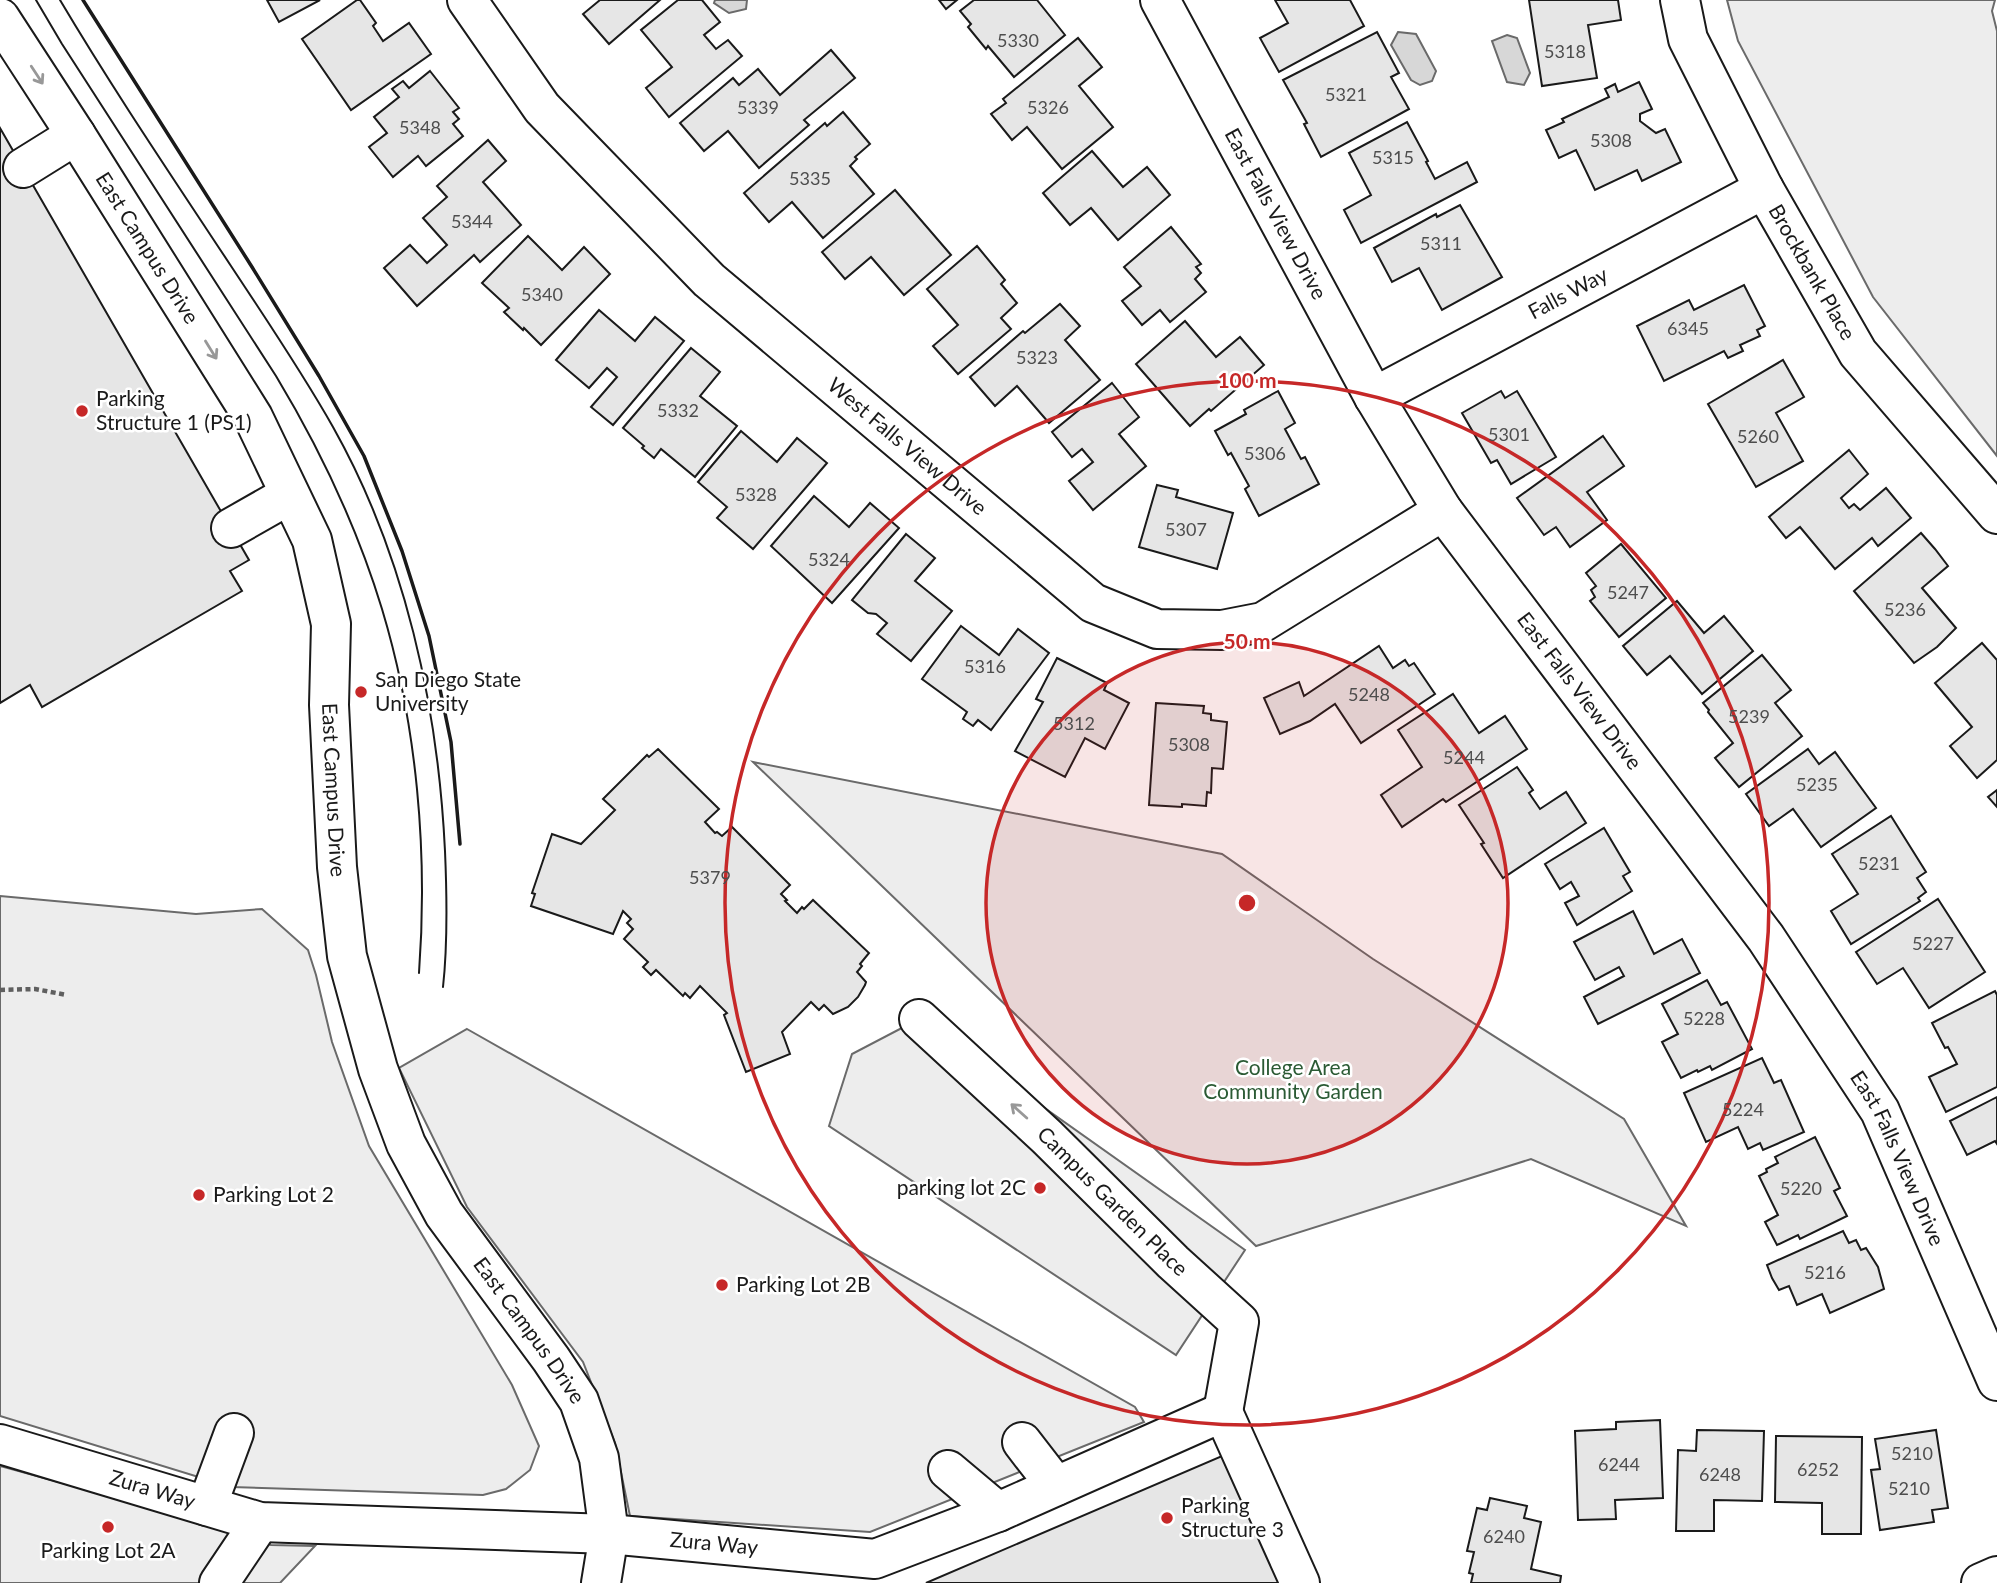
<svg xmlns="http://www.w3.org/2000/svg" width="1997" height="1583" font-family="Lato,sans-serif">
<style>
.built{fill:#ededed;stroke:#6a6a6a;stroke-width:2}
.water{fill:#d7d7d7;stroke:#6a6a6a;stroke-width:2}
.building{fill:#e6e6e6;stroke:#1a1a1a;stroke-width:2}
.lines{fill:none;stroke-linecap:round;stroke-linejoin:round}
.minor-casing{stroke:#1a1a1a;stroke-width:42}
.path{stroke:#5f5f5f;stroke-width:4.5;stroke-dasharray:5 3.5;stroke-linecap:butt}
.minor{stroke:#fff;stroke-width:38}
.tram{stroke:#1a1a1a;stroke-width:2}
.wall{stroke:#1a1a1a;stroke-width:3.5}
.oneway{stroke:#989898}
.ring{fill:none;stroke:#c62828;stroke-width:3.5}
.poi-dot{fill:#c62828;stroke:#fff;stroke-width:2.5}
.labels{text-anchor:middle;stroke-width:5;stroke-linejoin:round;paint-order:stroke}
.number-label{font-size:18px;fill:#4d4d4d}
.street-label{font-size:21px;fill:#1a1a1a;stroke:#fff}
.poi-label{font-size:21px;fill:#1a1a1a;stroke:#fff;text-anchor:start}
.park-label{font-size:21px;fill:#2b5a34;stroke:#fff}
.centre{fill:#c62828;stroke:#fff;stroke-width:3.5}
.ring-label{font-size:21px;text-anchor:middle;font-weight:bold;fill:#c62828;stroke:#fff;stroke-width:5;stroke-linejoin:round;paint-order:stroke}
</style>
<rect width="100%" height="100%" fill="#fff"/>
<g class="built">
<path d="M1727,0H1995L1992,11L1997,31V456L1873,297L1738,41Z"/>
<path d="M753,762L1222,854L1373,959L1624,1119L1686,1226L1531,1159L1256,1246Z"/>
<path d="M0,896L196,914L262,909L308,950L316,975L332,1042L369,1146L512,1385L539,1446L530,1470L506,1489L483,1495L231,1487L0,1416Z"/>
<path d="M919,1019L1245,1250L1176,1355L829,1126L852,1054Z"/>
<path d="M467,1029L1135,1407L1144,1422L870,1532L630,1516L615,1443L583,1362L467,1207L399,1068Z"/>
<path d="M0,1466L161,1510L271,1545L315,1546L280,1583H0Z"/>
</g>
<g class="water">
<path d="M715,0H747L746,9L729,13L714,3Z"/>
<path d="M1398,32L1416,34L1436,71L1432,81L1420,85L1411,80L1391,45Z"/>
<path d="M1507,35L1517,38L1530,73L1524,85L1507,82L1492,41Z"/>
</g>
<g class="building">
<path d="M267,0H320L279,22Z"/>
<path d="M357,0H360L376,23L373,26L383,41L409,23L431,54L351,110L302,39Z"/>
<path d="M600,0H660L609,44L583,14Z"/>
<path d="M678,0H702L720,22L704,35L716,49L728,40L742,56L669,117L646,88L672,67L641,30Z"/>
<path d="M939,0H957L946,9Z"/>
<path d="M974,0H1037L1065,35L1014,77L988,46L986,49L968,27L971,24L960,11Z"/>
<path d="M1275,0H1350L1364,26L1279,72L1260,38L1288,23Z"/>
<path d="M1529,0H1618L1621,20L1588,25L1597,78L1542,86Z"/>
<path d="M1377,32L1399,73L1391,77L1409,109L1321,157L1304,124L1307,123L1283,80Z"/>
<path d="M1078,38L1102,67L1079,86L1113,127L1062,169L1027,127L1012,140L991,114L1006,103L1003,99Z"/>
<path d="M831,50L855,78L804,120L809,125L759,168L728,131L704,151L680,123L733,78L739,85L758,69L780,95Z"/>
<path d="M430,71L459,108L453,112L459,119L453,124L463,136L426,166L418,156L393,177L369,147L387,133L374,117L399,97L392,89L403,81L409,88Z"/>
<path d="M1639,82L1652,109L1640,114V121L1656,133L1665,129L1681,162L1642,181L1637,170L1595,190L1576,150L1559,158L1546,130L1564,122L1562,119L1609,97L1605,89L1615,84L1618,92Z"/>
<path d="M843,112L870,144L855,157L857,159L850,166L874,194L823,238L792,202L769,222L744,193L825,123L827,126Z"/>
<path d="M1407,122L1428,161L1426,162L1435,179L1467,162L1477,182L1361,243L1344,210L1371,195L1349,153Z"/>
<path d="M0,128L249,560L230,571L242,591L42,707L30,685L0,703Z"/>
<path d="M488,140L506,161L483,182L521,225L480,262L474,255L417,306L384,268L410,245L427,263L447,245L423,218L447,197L437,186Z"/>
<path d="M1092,151L1123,187L1147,167L1170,195L1118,240L1091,208L1070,225L1043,193Z"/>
<path d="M895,190L951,255L904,295L871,257L845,279L822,252Z"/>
<path d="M1460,205L1502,277L1442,310L1419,268L1392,282L1374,248L1436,214L1437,217Z"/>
<path d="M1171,227L1201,264L1196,267L1201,273L1195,279L1206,292L1170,322L1160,310L1142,325L1122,301L1141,286L1124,267Z"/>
<path d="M528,236L562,270L584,247L610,274L541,345L524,328L523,330L504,312L509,308L482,283Z"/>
<path d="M977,246L1005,280L1001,284L1017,303L1001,318L1011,329L958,374L933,346L958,325L927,289Z"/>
<path d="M1744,285L1765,326L1757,330L1760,336L1740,345L1743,351L1728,358L1724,351L1664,381L1637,326L1689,300L1694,310Z"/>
<path d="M1060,304L1080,326L1065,340L1100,380L1049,423L1017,386L995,406L970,377L1023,331L1025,333Z"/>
<path d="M599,310L635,341L655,317L684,341L613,425L591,407L617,377L607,368L589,388L556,360Z"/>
<path d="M1185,321L1216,357L1240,337L1264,365L1211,411L1209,409L1190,426L1136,364Z"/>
<path d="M691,348L720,372L700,396L737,426L695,477L661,449L654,458L642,448L644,446L623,428Z"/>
<path d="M1783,360L1804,397L1776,413L1803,461L1756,487L1708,404Z"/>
<path d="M1112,383L1139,417L1119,434L1146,466L1093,510L1069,481L1093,462L1082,449L1072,457L1052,432Z"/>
<path d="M1278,391L1295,423L1285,429L1301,459L1305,457L1319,484L1259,516L1245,489L1249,486L1231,453L1228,455L1215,431L1246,414L1244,410Z"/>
<path d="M1501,391L1505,398L1517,391L1556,457L1511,484L1497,460L1491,463L1462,413Z"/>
<path d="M741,431L777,462L797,438L827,463L753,549L717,518L727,507L698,482Z"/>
<path d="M1603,436L1624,466L1587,492L1607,520L1570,547L1556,527L1544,535L1517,498Z"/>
<path d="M1849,450L1868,474L1841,498L1849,508L1854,504L1860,510L1886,488L1911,518L1878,546L1872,538L1835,569L1800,527L1786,538L1769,517Z"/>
<path d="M1157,485L1178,490L1176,497L1233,513L1217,569L1139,547Z"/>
<path d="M814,496L849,527L870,503L899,528L832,603L771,546Z"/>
<path d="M1921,533L1935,549L1948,566L1922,588L1956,628L1937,647L1914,663L1854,591Z"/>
<path d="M906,534L935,558L915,581L952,611L911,661L877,634L887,623L876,614L868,613L852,600Z"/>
<path d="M1621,544L1666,598L1619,637L1590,601L1595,597L1591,590L1596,586L1586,573Z"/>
<path d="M1677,601L1704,633L1724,616L1753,651L1702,694L1670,656L1647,675L1623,646Z"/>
<path d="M961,626L999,655L1018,629L1049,653L991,730L978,720L973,726L963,719L967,712L922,679Z"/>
<path d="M1982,643L1997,660V760L1977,778L1950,746L1972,727L1935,683Z"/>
<path d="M1379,646L1393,668L1405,660L1409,666L1414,663L1435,694L1361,743L1335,704L1310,721L1280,734L1264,698L1299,682L1304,696Z"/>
<path d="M1762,655L1791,690L1775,703L1802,736L1739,787L1715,758L1733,743L1708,712L1709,710L1703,703Z"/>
<path d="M1057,658L1107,683L1104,690L1129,703L1105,749L1085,738L1065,777L1015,751L1043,702L1036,699Z"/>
<path d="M1453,694L1479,733L1505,716L1527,749L1446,802L1443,799L1402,827L1381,795L1422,767L1398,730Z"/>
<path d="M1156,703L1204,706L1203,713L1211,714V720L1227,722L1223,769L1212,768L1211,793L1207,792L1206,806L1182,804V807L1149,805Z"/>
<path d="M658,749L719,809L705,822L715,833L717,832L722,836L732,827L790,885L781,894L787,900L785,901L797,913L802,907L804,909L813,900L869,953L860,964L862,966L857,972L866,982L865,985L858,997L848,1007L833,1014L824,1005L819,1010L811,1002L782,1032L790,1054L746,1072L724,1015L727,1013L700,986L690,998L685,993L683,996L656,970L651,975L643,967L648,962L624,939L633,929L627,923L631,919L623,911L613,934L531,906L535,894L532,893L552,834L581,844L615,810L603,799L647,755L649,757Z"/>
<path d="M1808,749L1819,764L1835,752L1876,808L1821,847L1793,809L1769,826L1746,794Z"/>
<path d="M1517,767L1533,790L1529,793L1540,809L1566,792L1586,823L1503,878L1481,844L1484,843L1459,805Z"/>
<path d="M1997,790V807L1988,797Z"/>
<path d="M1891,816L1926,872L1917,878L1926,892L1918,898L1920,901L1851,944L1831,911L1858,894L1832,854Z"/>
<path d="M1604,828L1630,872L1623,876L1632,891L1577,925L1565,903L1579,896L1571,882L1560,889L1545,864Z"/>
<path d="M1938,899L1985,972L1929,1008L1903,968L1877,984L1856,952Z"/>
<path d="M1633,911L1654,954L1682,939L1700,973L1598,1024L1584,997L1624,976L1619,967L1595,980L1574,942Z"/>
<path d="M1707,980L1721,1005L1727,1002L1752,1049L1712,1070L1710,1066L1698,1072L1697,1070L1681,1078L1662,1042L1678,1034L1662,1004Z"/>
<path d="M1995,991L1997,995V1087L1946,1112L1929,1077L1957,1064L1948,1047L1945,1048L1932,1023Z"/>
<path d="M1762,1058L1774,1083L1781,1080L1804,1132L1763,1150L1760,1143L1748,1149L1738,1127L1706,1142L1684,1093Z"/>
<path d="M1997,1097V1144L1995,1141L1967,1155L1950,1121Z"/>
<path d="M1815,1137L1840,1188L1834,1191L1847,1216L1800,1239L1798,1235L1777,1245L1765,1222L1778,1215L1759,1176L1767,1172L1766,1169L1778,1163L1775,1157Z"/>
<path d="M1843,1231L1849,1243L1856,1240L1861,1250L1866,1248L1878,1267L1884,1289L1830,1313L1822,1294L1797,1305L1789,1286L1779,1290L1772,1278L1767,1265Z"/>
<path d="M1660,1420L1663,1498L1615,1500L1616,1519L1578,1520L1575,1431L1616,1429V1422Z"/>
<path d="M1697,1430L1764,1431L1762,1501L1714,1500V1531H1676L1678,1450L1696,1451Z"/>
<path d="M1936,1430L1948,1508L1932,1510L1934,1522L1880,1530L1871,1470L1880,1469L1875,1439Z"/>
<path d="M1776,1436L1862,1437L1861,1534H1822V1503L1775,1502Z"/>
<path d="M1229,1453L1284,1583H926Z"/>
<path d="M1490,1498L1527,1506L1524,1518L1541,1522L1531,1569L1561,1576L1560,1583H1471L1473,1574L1469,1573L1474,1552L1467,1551L1477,1508L1487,1510Z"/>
</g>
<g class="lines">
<g class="minor-casing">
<g id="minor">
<path id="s1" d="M467,0L542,108L709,280L1093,603L1157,629L1222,630L1263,622L1443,511"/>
<path id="s2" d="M1160,0L1374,397L1443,511L1766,938L1880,1111L1997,1381"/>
<path id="s3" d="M1680,0L1688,39L1764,189L1858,353L1997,514"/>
<path id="s4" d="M0,18L76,135L253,417L312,540L331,624L329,705L337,867L347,956L378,1069L406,1144L444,1214L551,1359L579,1401L599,1458L609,1534L601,1583"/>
<path d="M23,168L76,135"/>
<path id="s5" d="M1374,397L1764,189"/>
<path d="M231,528L289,495"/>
<path id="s6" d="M919,1019L1047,1137L1173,1262L1239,1322L1223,1412"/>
<path d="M1022,1442L1056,1486"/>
<path id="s7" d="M0,1444L260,1522L609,1534L875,1559L998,1512L1223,1412L1300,1583"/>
<path d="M948,1470L998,1512"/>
<path d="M207,1506L234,1433"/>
<path d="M219,1583L260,1522"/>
<path d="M1981,1583L1997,1576"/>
</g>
</g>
<path class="path" d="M0,990L35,989L67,995"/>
<use href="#minor" class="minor"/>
<g class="tram">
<path d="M36,0L62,44L276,376C320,449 357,527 382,609C417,725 428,852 419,973"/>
<path d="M60,0C114,91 173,178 231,266C266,319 302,372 333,427C405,555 438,706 445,851C447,897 448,942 443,987"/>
</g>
<path class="wall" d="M83,0L252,267L319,376L364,456L402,551L429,636L451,742L460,844"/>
</g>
<defs><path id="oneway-shaft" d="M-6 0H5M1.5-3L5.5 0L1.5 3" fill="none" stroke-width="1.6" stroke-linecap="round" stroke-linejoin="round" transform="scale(1.75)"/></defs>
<g class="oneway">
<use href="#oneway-shaft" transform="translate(37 75) rotate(57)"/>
<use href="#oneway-shaft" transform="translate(211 350) rotate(58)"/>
<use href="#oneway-shaft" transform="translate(1019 1111) rotate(-138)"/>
</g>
<circle cx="1247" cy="903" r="261" fill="#c62828" fill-opacity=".12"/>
<g class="ring">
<circle cx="1247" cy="903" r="261"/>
<circle cx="1247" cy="903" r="522"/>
</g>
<g class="poi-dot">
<circle cx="82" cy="411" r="7"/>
<circle cx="361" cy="692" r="7"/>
<circle cx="1040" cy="1188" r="7"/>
<circle cx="199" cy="1195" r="7"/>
<circle cx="722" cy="1285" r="7"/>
<circle cx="1167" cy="1518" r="7"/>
<circle cx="108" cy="1527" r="7"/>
</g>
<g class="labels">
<g class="number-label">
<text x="1018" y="47">5330</text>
<text x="1565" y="58">5318</text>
<text x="1346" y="101">5321</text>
<text x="758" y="114">5339</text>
<text x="1048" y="114">5326</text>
<text x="420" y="134">5348</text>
<text x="1611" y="147">5308</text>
<text x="1393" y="164">5315</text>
<text x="810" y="185">5335</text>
<text x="472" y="228">5344</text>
<text x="1441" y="250">5311</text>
<text x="542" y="301">5340</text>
<text x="1688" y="335">6345</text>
<text x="1037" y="364">5323</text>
<text x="678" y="417">5332</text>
<text x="1509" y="441">5301</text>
<text x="1758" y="443">5260</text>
<text x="1265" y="460">5306</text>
<text x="756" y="501">5328</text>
<text x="1186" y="536">5307</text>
<text x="829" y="566">5324</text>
<text x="1628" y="599">5247</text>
<text x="1905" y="616">5236</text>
<text x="985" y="673">5316</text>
<text x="1369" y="701">5248</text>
<text x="1749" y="723">5239</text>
<text x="1074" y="730">5312</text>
<text x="1189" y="751">5308</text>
<text x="1464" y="764">5244</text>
<text x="1817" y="791">5235</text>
<text x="1879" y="870">5231</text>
<text x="710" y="884">5379</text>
<text x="1933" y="950">5227</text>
<text x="1704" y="1025">5228</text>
<text x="1743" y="1116">5224</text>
<text x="1801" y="1195">5220</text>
<text x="1825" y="1279">5216</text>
<text x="1912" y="1460">5210</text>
<text x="1619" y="1471">6244</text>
<text x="1818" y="1476">6252</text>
<text x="1720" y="1481">6248</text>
<text x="1909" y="1495">5210</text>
<text x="1504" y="1543">6240</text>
</g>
<g class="street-label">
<text dy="7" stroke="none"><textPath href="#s2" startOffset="243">East Falls View Drive</textPath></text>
<text dy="7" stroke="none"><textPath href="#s4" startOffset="273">East Campus Drive</textPath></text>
<text dy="7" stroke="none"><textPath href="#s3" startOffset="304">Brockbank Place</textPath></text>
<text dy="7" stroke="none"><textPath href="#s5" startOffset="220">Falls Way</textPath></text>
<text dy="7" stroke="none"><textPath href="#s1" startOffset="630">West Falls View Drive</textPath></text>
<text dy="7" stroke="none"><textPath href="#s2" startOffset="810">East Falls View Drive</textPath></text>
<text dy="7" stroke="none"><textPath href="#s4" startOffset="861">East Campus Drive</textPath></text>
<text dy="7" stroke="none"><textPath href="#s2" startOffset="1377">East Falls View Drive</textPath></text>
<text dy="7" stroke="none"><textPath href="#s6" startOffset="266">Campus Garden Place</textPath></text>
<text dy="7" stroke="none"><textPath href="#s4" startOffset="1449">East Campus Drive</textPath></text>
<text dy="7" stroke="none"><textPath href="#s7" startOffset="159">Zura Way</textPath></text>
<text dy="7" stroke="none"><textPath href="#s7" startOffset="726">Zura Way</textPath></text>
</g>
<g class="poi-label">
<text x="96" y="406">Parking<tspan x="96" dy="24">Structure 1 (PS1)</tspan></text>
<text x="375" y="687">San Diego State<tspan x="375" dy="24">University</tspan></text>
<text x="1026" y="1195" text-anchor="end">parking lot 2C</text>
<text x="213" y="1202">Parking Lot 2</text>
<text x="736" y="1292">Parking Lot 2B</text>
<text x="1181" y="1513">Parking<tspan x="1181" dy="24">Structure 3</tspan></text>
<text x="108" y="1558" text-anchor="middle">Parking Lot 2A</text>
</g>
<g class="park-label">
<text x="1293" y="1075">College Area<tspan x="1293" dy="24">Community Garden</tspan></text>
</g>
</g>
<circle cx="1247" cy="903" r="10" class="centre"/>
<g class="ring-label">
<text x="1247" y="388">100 m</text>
<text x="1247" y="649">50 m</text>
</g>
</svg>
